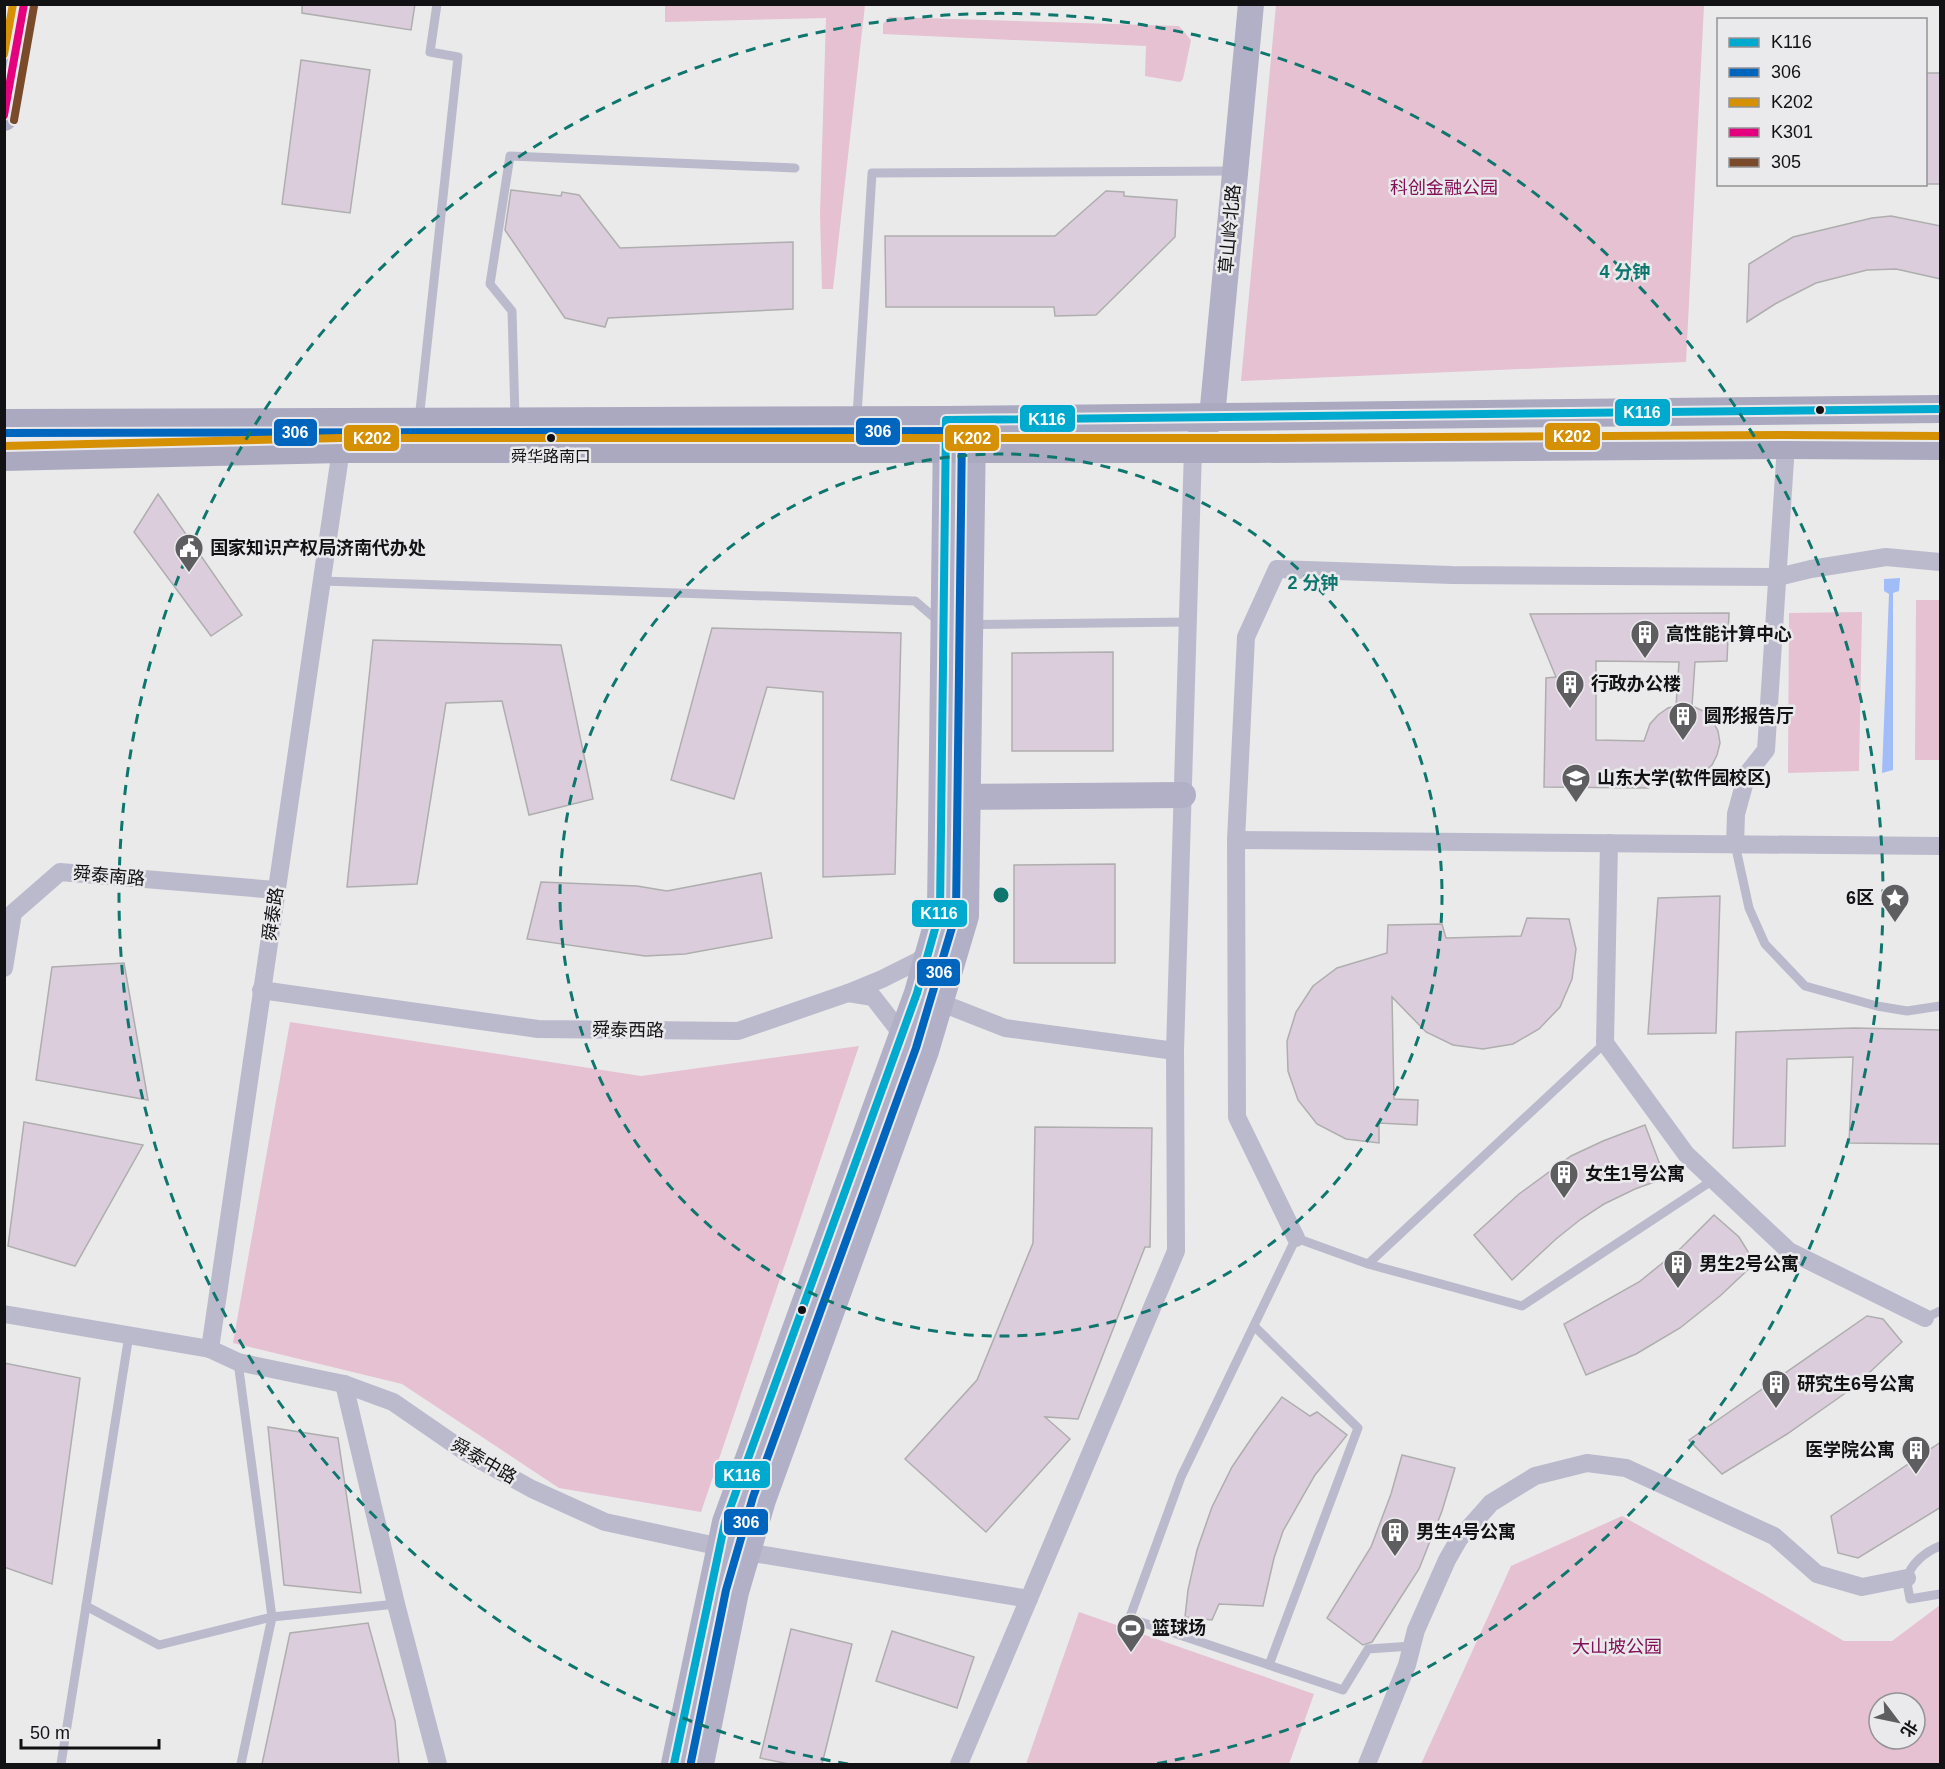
<svg xmlns="http://www.w3.org/2000/svg" width="1945" height="1769" font-family="Helvetica,'Noto Sans SC',sans-serif">
<style>
.green{fill:#e5c1d2;fill-rule:evenodd}
.water{fill:#a1bdf8}
.building{fill:#dccddc;stroke:#aeaeae;stroke-width:1.5;fill-rule:evenodd}
.lines{fill:none;stroke-linecap:round;stroke-linejoin:round}
.lane{stroke:#bbbacc;stroke-width:9}
.street{stroke:#bbbacc;stroke-width:18}
.secondary{stroke:#b1b0c6;stroke-width:26}
.primary{stroke:#aaa9c0;stroke-width:28}
.bus-1-casing{stroke:#eae9ec;stroke-width:12}
.bus-2-casing{stroke:#eae9ec;stroke-width:12}
.bus-3-casing{stroke:#eae9ec;stroke-width:12}
.bus-4-casing{stroke:#eae9ec;stroke-width:12}
.bus-5-casing{stroke:#eae9ec;stroke-width:12}
.bus-1{stroke:#00a9ce;stroke-width:8}
.bus-2{stroke:#0065bd;stroke-width:8}
.bus-3{stroke:#d59003;stroke-width:8}
.bus-4{stroke:#e5007d;stroke-width:8}
.bus-5{stroke:#7a4b2a;stroke-width:8}
.ring{fill:none;stroke:#0f766e;stroke-width:3;stroke-dasharray:10 8}
.bus-dot{fill:#121113;stroke:#eae9ec;stroke-width:2}
.labels{text-anchor:middle;stroke-width:5;stroke-linejoin:round;paint-order:stroke}
.bus-label{font-size:16px;fill:#121113;stroke:#eae9ec}
.park-label{font-size:18px;fill:#831056;stroke:#eae9ec}
.street-label{font-size:18px;fill:#121113;stroke:#eae9ec}
.poi-label{font-size:18px;font-weight:bold;fill:#121113;stroke:#eae9ec;text-anchor:start}
.centre{fill:#0f766e;stroke:#eae9ec;stroke-width:3}
.ring-label{font-size:18px;text-anchor:middle;font-weight:bold;fill:#0f766e;stroke:#eae9ec;stroke-width:5;stroke-linejoin:round;paint-order:stroke}
.line-badge{stroke:#eae9ec;stroke-width:2}
.badge-label{font-size:16px;text-anchor:middle;font-weight:bold;fill:#fff}
</style>
<rect width="100%" height="100%" fill="#eaeaeb"/>
<g class="green">
<path d="M665,5H865L833,289H822L820,214L826,18L665,22Z"/>
<path d="M1276,5H1704L1686,362L1241,381Z"/>
<path d="M889,17L1179,26L1191,40L1183,79L1180,82L1145,76L1146,46L883,34V24Z"/>
<path d="M1916,600H1940V760H1915Z"/>
<path d="M1862,612L1859,771L1788,773L1789,613Z"/>
<path d="M290,1022L641,1076L859,1046L701,1512L559,1488L402,1384L233,1343Z"/>
<path d="M1622,1516L1761,1593L1844,1641H1892L1940,1605V1764H1421L1511,1566ZM1879,1703H1915V1739H1879Z"/>
<path d="M1079,1612L1314,1694L1289,1764H1026Z"/>
</g>
<path class="water" d="M1900,578L1899,591L1893,593V770L1882,773L1889,594L1884,591V579Z"/>
<g class="building">
<path d="M302,4H415L411,30L302,13Z"/>
<path d="M301,60L370,70L350,213L282,204Z"/>
<rect x="1926" y="73" width="15" height="111"/>
<path d="M511,190L561,196L562,192L579,195L620,248L793,242V309L608,318L605,327L565,318L505,230Z"/>
<path d="M1106,191L1124,192V196L1177,200L1175,237L1096,315L1055,316L1054,307H886L885,236H1055Z"/>
<path d="M1891,216L1941,226V279L1896,269L1867,270L1816,283L1775,304L1747,322L1749,264L1793,237L1872,218Z"/>
<path d="M158,494L242,615L211,636L134,532Z"/>
<path d="M1729,613L1727,661L1695,662L1692,706L1703,711L1712,720L1718,731L1720,743L1717,755L1712,765L1702,773L1692,778L1679,779L1650,771L1649,788L1544,787L1546,678L1556,677L1530,614ZM1596,661L1679,662L1676,706L1668,708L1658,715L1650,724L1644,741L1596,740Z"/>
<path d="M712,628L901,633L895,874L823,877V692L767,687L734,799L671,780Z"/>
<path d="M373,640L561,645L593,799L529,815L502,701L446,703L417,884L347,887Z"/>
<path d="M1113,652V751H1012V653Z"/>
<path d="M1115,864V963H1014V865Z"/>
<path d="M761,873L772,938L685,954L645,956L527,939L541,882L637,886L667,891Z"/>
<path d="M1720,896L1716,1033L1648,1034L1658,898Z"/>
<path d="M1527,918L1569,919L1576,949L1572,979L1560,1007L1539,1029L1513,1044L1483,1049L1453,1045L1426,1032L1392,997L1394,1099L1418,1100L1417,1125L1379,1123V1143L1346,1139L1317,1124L1298,1100L1288,1071L1287,1041L1296,1012L1313,986L1337,968L1387,953L1388,925L1442,924L1446,938L1521,936Z"/>
<path d="M124,963L148,1100L36,1080L52,967Z"/>
<path d="M1854,1028L1941,1030V1144L1849,1143L1853,1057L1787,1059L1785,1146L1733,1148L1736,1032Z"/>
<path d="M24,1122L143,1145L75,1266L8,1246Z"/>
<path d="M1645,1125L1665,1178L1635,1189L1604,1204L1581,1219L1556,1239L1512,1280L1474,1235L1519,1194L1571,1156L1603,1141Z"/>
<path d="M1035,1127L1152,1128L1150,1247H1145L1078,1419L1045,1417L1070,1439L986,1532L905,1459L977,1380L1033,1243Z"/>
<path d="M1714,1215L1739,1237L1755,1263L1720,1296L1680,1328L1636,1354L1586,1375L1564,1324L1639,1282L1681,1248Z"/>
<path d="M1867,1316L1883,1319L1902,1342L1854,1387L1787,1434L1722,1474L1689,1440Z"/>
<path d="M4,1363L80,1378L52,1584L4,1567Z"/>
<path d="M1282,1397L1310,1416L1317,1412L1347,1435L1315,1475L1283,1531L1274,1558L1263,1606L1219,1604L1212,1620L1185,1617L1188,1590L1197,1550L1212,1507L1232,1467L1255,1433Z"/>
<path d="M268,1427L338,1438L361,1593L284,1585Z"/>
<path d="M1941,1442V1507L1858,1558L1838,1553L1831,1516Z"/>
<path d="M1402,1455L1455,1468L1442,1511L1419,1569L1372,1642L1363,1645L1327,1618L1371,1547L1391,1494Z"/>
<path d="M368,1623L395,1721L399,1764H262L290,1633Z"/>
<path d="M791,1629L852,1644L822,1764H789L760,1758Z"/>
<path d="M892,1631L974,1657L957,1708L876,1681Z"/>
</g>
<g class="lines">
<g class="lane">
<path d="M857,416L872,173L1233,171"/>
<path d="M515,417L512,311L490,284L510,156L795,168"/>
<path d="M419,420L458,57L430,52L437,4"/>
<path d="M322,581L915,601L943,625L1188,622"/>
<path d="M1735,844L1749,908L1765,944L1805,986L1877,1006L1907,1011L1940,1006"/>
<path d="M1368,1264L1605,1043"/>
<path d="M1925,1318L1940,1311"/>
<path d="M1254,1326L1358,1428L1269,1665"/>
<path d="M238,1362L272,1617L241,1764"/>
<path d="M1940,1546C1927,1551 1909,1564 1907,1580C1907,1585 1909,1593 1910,1599L1940,1594"/>
<path d="M86,1606L159,1645L272,1617L396,1604"/>
<path d="M1129,1618L1343,1690L1368,1649L1412,1646"/>
<path d="M1123,1636L1181,1477L1296,1238L1368,1264L1522,1306L1713,1180"/>
<path d="M61,1764L129,1335"/>
</g>
<g class="street">
<path d="M341,449L210,1349L238,1362L344,1384L393,1402L467,1453L532,1489L605,1522L735,1550L1029,1599"/>
<path d="M1236,840L1940,846"/>
<path d="M1609,843L1605,1043L1686,1154L1789,1251L1925,1318"/>
<path d="M1735,844L1736,814L1747,774L1766,750L1786,445"/>
<path d="M4,968L13,913L60,872L276,890"/>
<path d="M261,990L538,1029L738,1031L848,993L882,979L918,961L932,949"/>
<path d="M848,993L873,997L901,1033L900,1039"/>
<path d="M929,998L1005,1028L1175,1051"/>
<path d="M1296,1238L1237,1117L1236,840L1246,637L1277,569L1452,575L1778,577L1811,569L1886,557L1940,562"/>
<path d="M4,1314L210,1349"/>
<path d="M344,1384L396,1604L438,1764"/>
<path d="M959,1764L1176,1251L1175,1051L1193,449"/>
<path d="M1367,1764L1407,1665L1416,1630L1447,1560L1459,1539L1491,1503L1535,1476L1587,1463L1626,1468L1774,1536L1817,1574L1862,1587L1907,1578"/>
</g>
<g class="secondary">
<path d="M4,118L24,4"/>
<path d="M1193,449L1212,417L1251,4"/>
<path d="M951,797L1183,795"/>
<path d="M674,1764L725,1522L917,993L940,911L946,430"/>
<path d="M701,1764L736,1592L763,1500L926,1051L966,916L973,430"/>
</g>
<g class="primary">
<path d="M4,423L946,420L1940,409"/>
<path d="M4,457L341,449H1255L1786,445L1940,446"/>
</g>
<g class="bus-1-casing">
<path id="bus-1" d="M674,1764L725,1522L917,993L940,911L946,420L1940,409"/>
</g>
<g class="bus-2-casing">
<path id="bus-2" d="M4,433L962,431L956,914L916,1048L753,1497L726,1590L691,1762"/>
</g>
<g class="bus-3-casing">
<g id="bus-3">
<path d="M4,54L13,4"/>
<path d="M4,446L341,438H1255L1786,435L1940,436"/>
</g>
</g>
<g class="bus-4-casing">
<path id="bus-4" d="M4,115L24,4"/>
</g>
<g class="bus-5-casing">
<path id="bus-5" d="M14,120L34,6"/>
</g>
<use href="#bus-1" class="bus-1"/>
<use href="#bus-2" class="bus-2"/>
<use href="#bus-3" class="bus-3"/>
<use href="#bus-4" class="bus-4"/>
<use href="#bus-5" class="bus-5"/>
</g>
<g class="ring">
<circle cx="1001" cy="895" r="441"/>
<path d="M848 1764A882 882 0 1 1 1154 1764"/>
</g>
<defs>
<g id="civic-pin" transform="scale(1.5)"><path d="M0 17L-7.5 6A9.5 9.5 0 1 1 7.5 6Z" fill="#5e5d5f" stroke="#eae9ec"/><path d="M-.6-6.5H3V-4.5H.6V-3L4-1V1h2V6H-6V1h2V-1L-.6-3ZM-1.2 2.5V6h2.4V2.5Z" fill="#fff"/></g>
<g id="building-pin" transform="scale(1.5)"><path d="M0 17L-7.5 6A9.5 9.5 0 1 1 7.5 6Z" fill="#5e5d5f" stroke="#eae9ec"/><path d="M-4-6H4V6H1V3H-1V6H-4ZM-2.5-4.3h1.7v1.8h-1.7ZM.8-4.3h1.7v1.8H.8ZM-2.5-1h1.7V.8h-1.7ZM.8-1h1.7V.8H.8Z" fill="#fff"/></g>
<g id="university-pin" transform="scale(1.5)"><path d="M0 17L-7.5 6A9.5 9.5 0 1 1 7.5 6Z" fill="#5e5d5f" stroke="#eae9ec"/><path d="M0-5L7-2L0 1L-7-2ZM-4 1L0 2.5L4 1V4Q0 6-4 4Z" fill="#fff"/></g>
<g id="sight-pin" transform="scale(1.5)"><path d="M0 17L-7.5 6A9.5 9.5 0 1 1 7.5 6Z" fill="#5e5d5f" stroke="#eae9ec"/><path d="M0-6L1.8-2.2L6-1.7L2.9 1.2L3.7 5.4L0 3.3L-3.7 5.4L-2.9 1.2L-6-1.7L-1.8-2.2Z" fill="#fff"/></g>
<g id="stadium-pin" transform="scale(1.5)"><path d="M0 17L-7.5 6A9.5 9.5 0 1 1 7.5 6Z" fill="#5e5d5f" stroke="#eae9ec"/><path d="M0-5a6.5 5 0 1 0 0 10a6.5 5 0 1 0 0-10ZM-3.5-1.8h7v3.6h-7Z" fill="#fff"/></g>
</defs>
<g fill-rule="evenodd">
<use href="#civic-pin" x="189" y="548"/>
<use href="#building-pin" x="1645" y="634"/>
<use href="#building-pin" x="1570" y="684"/>
<use href="#building-pin" x="1683" y="716"/>
<use href="#university-pin" x="1576" y="778"/>
<use href="#sight-pin" x="1895" y="898"/>
<use href="#building-pin" x="1564" y="1174"/>
<use href="#building-pin" x="1678" y="1264"/>
<use href="#building-pin" x="1776" y="1384"/>
<use href="#building-pin" x="1916" y="1450"/>
<use href="#building-pin" x="1395" y="1532"/>
<use href="#stadium-pin" x="1131" y="1628"/>
</g>
<g class="bus-dot">
<circle cx="1820" cy="410" r="5"/>
<circle cx="551" cy="438" r="5"/>
<circle cx="802" cy="1310" r="5"/>
</g>
<g class="labels">
<g class="bus-label">
<text x="551" y="462">舜华路南口</text>
</g>
<g class="park-label">
<text x="1444" y="194">科创金融公园</text>
<text x="1617" y="1653">大山坡公园</text>
</g>
<g class="street-label">
<text transform="translate(1230 229) rotate(-85)" y="6">草山岭北路</text>
<text transform="translate(109 876) rotate(5)" y="6">舜泰南路</text>
<text transform="translate(273 914) rotate(-82)" y="6">舜泰路</text>
<text transform="translate(628 1030) rotate(1)" y="6">舜泰西路</text>
<text transform="translate(484 1461) rotate(30)" y="6">舜泰中路</text>
</g>
<g class="poi-label">
<text x="210" y="554">国家知识产权局济南代办处</text>
<text x="1666" y="640">高性能计算中心</text>
<text x="1591" y="690">行政办公楼</text>
<text x="1704" y="722">圆形报告厅</text>
<text x="1597" y="784">山东大学(软件园校区)</text>
<text x="1874" y="904" text-anchor="end">6区</text>
<text x="1585" y="1180">女生1号公寓</text>
<text x="1699" y="1270">男生2号公寓</text>
<text x="1797" y="1390">研究生6号公寓</text>
<text x="1895" y="1456" text-anchor="end">医学院公寓</text>
<text x="1416" y="1538">男生4号公寓</text>
<text x="1152" y="1634">篮球场</text>
</g>
</g>
<circle cx="1001" cy="895" r="9" class="centre"/>
<g class="ring-label">
<text x="1625" y="278">4 分钟</text>
<text x="1313" y="589">2 分钟</text>
</g>
<g class="line-badge">
<rect x="1614" y="398" width="57" height="29" rx="6" fill="#00a9ce"/>
<rect x="1019" y="404" width="57" height="29" rx="6" fill="#00a9ce"/>
<rect x="855" y="417" width="46" height="29" rx="6" fill="#0065bd"/>
<rect x="273" y="418" width="45" height="29" rx="6" fill="#0065bd"/>
<rect x="1544" y="422" width="57" height="29" rx="6" fill="#d59003"/>
<rect x="343" y="424" width="57" height="28" rx="6" fill="#d59003"/>
<rect x="944" y="424" width="56" height="28" rx="6" fill="#d59003"/>
<rect x="911" y="899" width="57" height="29" rx="6" fill="#00a9ce"/>
<rect x="916" y="958" width="45" height="29" rx="6" fill="#0065bd"/>
<rect x="714" y="1460" width="57" height="29" rx="6" fill="#00a9ce"/>
<rect x="723" y="1508" width="46" height="28" rx="6" fill="#0065bd"/>
</g>
<g class="badge-label">
<text x="1642" y="418">K116</text>
<text x="1047" y="425">K116</text>
<text x="878" y="437">306</text>
<text x="295" y="438">306</text>
<text x="1572" y="442">K202</text>
<text x="372" y="444">K202</text>
<text x="972" y="444">K202</text>
<text x="939" y="919">K116</text>
<text x="939" y="978">306</text>
<text x="742" y="1481">K116</text>
<text x="746" y="1528">306</text>
</g>
<rect width="1945" height="1769" fill="none" stroke="#121113" stroke-width="12"/>
<rect x="1717" y="18" width="210" height="168" fill="#eae9ec" stroke="#949395" stroke-width="1.5"/>
<rect x="1729" y="38" width="30" height="9" fill="#00a9ce" stroke="#949395" stroke-width="1.5"/>
<text x="1771" y="48" font-size="18" fill="#121113">K116</text>
<rect x="1729" y="68" width="30" height="9" fill="#0065bd" stroke="#949395" stroke-width="1.5"/>
<text x="1771" y="78" font-size="18" fill="#121113">306</text>
<rect x="1729" y="98" width="30" height="9" fill="#d59003" stroke="#949395" stroke-width="1.5"/>
<text x="1771" y="108" font-size="18" fill="#121113">K202</text>
<rect x="1729" y="128" width="30" height="9" fill="#e5007d" stroke="#949395" stroke-width="1.5"/>
<text x="1771" y="138" font-size="18" fill="#121113">K301</text>
<rect x="1729" y="158" width="30" height="9" fill="#7a4b2a" stroke="#949395" stroke-width="1.5"/>
<text x="1771" y="168" font-size="18" fill="#121113">305</text>
<g transform="translate(1897 1721) rotate(122)"><circle r="28" fill="#eae9ec" stroke="#949395" stroke-width="1.5"/>
<path d="M0-4.5L10 22L0 15L-10 22Z" fill="#5e5d5f"/>
<text y="-9" font-size="16" font-weight="bold" text-anchor="middle" fill="#121113">北</text>
</g>
<path d="M21 1739v9h138v-9" fill="none" stroke="#121113" stroke-width="3"/>
<text x="30" y="1739" font-size="18" fill="#121113" stroke="#eae9ec" stroke-width="4.5" paint-order="stroke">50 m</text>
</svg>
